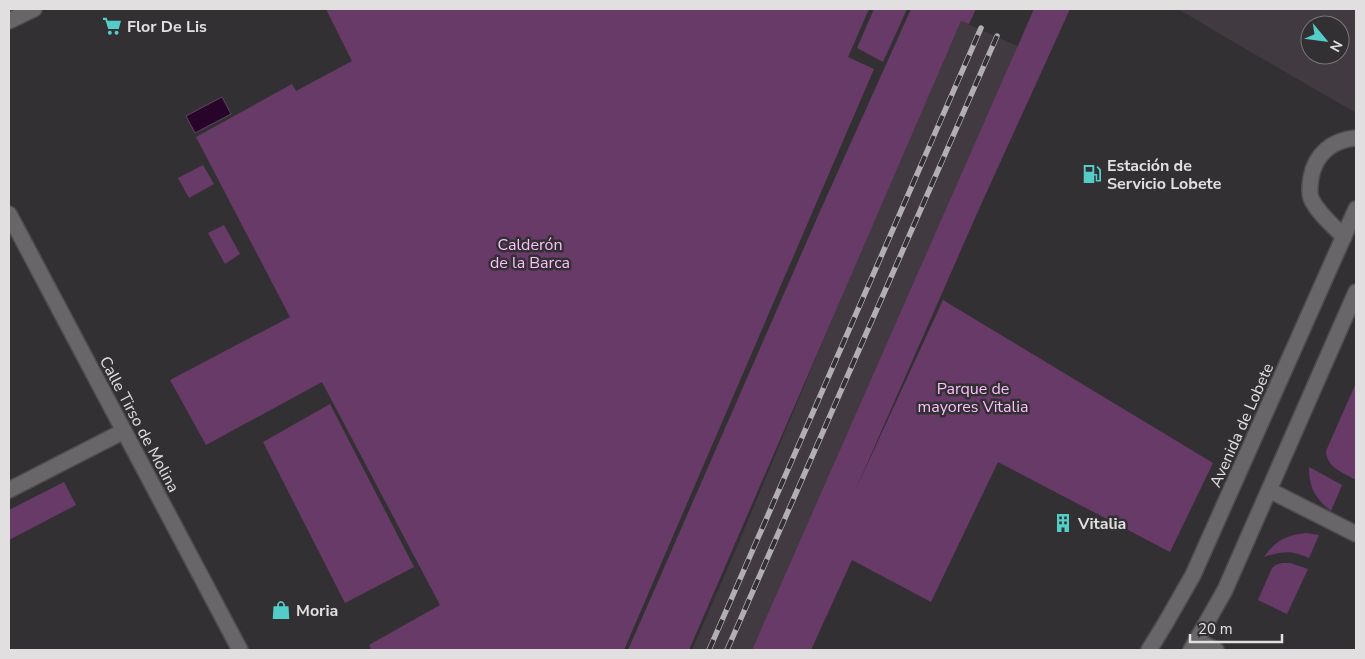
<svg xmlns="http://www.w3.org/2000/svg" width="1365" height="659" font-family="'Nunito Sans',sans-serif">
<style>
.built{fill:#413a41;fill-rule:evenodd}
.green{fill:#673a68}
.water{fill:#28032a;stroke:#604561}
.lines{fill:none;stroke-linecap:round;stroke-linejoin:round}
.lane-casing{stroke:#4e4c4e;stroke-width:18}
.street-casing{stroke:#4e4c4e;stroke-width:18}
.lane{stroke:#696669;stroke-width:15}
.street{stroke:#696669;stroke-width:15}
.rail-casing{stroke:#b1afb1;stroke-width:5.5}
.rail{stroke:#333033;stroke-width:4;stroke-dasharray:11;stroke-linecap:butt}
.labels{text-anchor:middle;stroke-width:5;stroke-linejoin:round;paint-order:stroke}
.poi-label{font-size:16px;font-weight:bold;fill:#e1dfe0;stroke:#333033;text-anchor:start}
.park-label{font-size:16px;fill:#febfff;stroke:#333033}
.street-label{font-size:16px;fill:#e1dfe0;stroke:#333033}
</style>
<rect width="100%" height="100%" fill="#333033"/>
<g class="built">
<path d="M1178,9H1356V113L1232,41ZM1310,25H1340V55H1310Z"/>
<path d="M961,21L1029,51L752,650H692L737,547L861,249Z"/>
</g>
<g class="green">
<path d="M326,9H869L848,57L874,69L624,650H372L369,645L440,605L322,382L206,445L170,380L290,317L196,137L292,84L296,91L352,61Z"/>
<path d="M874,9H907L883,62L857,48Z"/>
<path d="M911,9H976L969,24L961,21L689,650H628L821,209Z"/>
<path d="M1034,9H1070L979,209L855,491L943,300L1213,463L1170,552L998,462L931,602L852,560L811,650H752Z"/>
<path d="M203,165L214,184L189,198L178,178Z"/>
<path d="M224,225L240,254L225,264L208,233Z"/>
<path d="M1356,383V480C1342,472 1327,468 1326,451Z"/>
<path d="M330,404L414,567L345,603L263,442Z"/>
<path d="M1309,467L1342,485L1331,511C1315,498 1309,488 1309,467Z"/>
<path d="M64,482L76,505L9,540V510Z"/>
<path d="M1306,533L1319,535L1309,558C1291,550 1283,551 1264,557C1276,540 1287,535 1306,533Z"/>
<path d="M1282,563H1290L1308,569L1287,614L1258,600L1272,568L1276,565Z"/>
</g>
<path class="water" d="M222,97L231,114L195,133L186,116Z"/>
<g class="lines">
<g class="lane-casing">
<g id="lane">
<path d="M1344,237C1334,227 1316,211 1311,198C1309,193 1310,184 1311,178C1315,154 1332,140 1356,138"/>
<path d="M1197,641L1216,650"/>
</g>
</g>
<g class="street-casing">
<g id="street">
<path d="M9,21L34,9"/>
<path d="M9,214L240,650"/>
<path d="M9,490L124,431"/>
<path d="M1269,490L1356,534"/>
<path d="M1149,650L1165,624L1193,575L1356,209"/>
<path d="M1191,650L1225,590L1356,292"/>
</g>
</g>
<use href="#lane" class="lane"/>
<use href="#street" class="street"/>
<g class="rail-casing">
<g id="rail">
<path d="M709,650L981,28"/>
<path d="M727,650L997,36"/>
</g>
</g>
<use href="#rail" class="rail"/>
</g>
<defs>
<g id="supermarket-bare" transform="scale(1.5)"><path d="M-6-5.5h2.5l.6 2H6L4.5 2H-2.5L-4.4-4H-6ZM-1.5 3.2a1.3 1.3 0 1 0 .1 0ZM3 3.2a1.3 1.3 0 1 0 .1 0Z" fill="#54cdc8" stroke="#333033" stroke-width="2.5" paint-order="stroke"/></g>
<g id="fuel-bare" transform="scale(1.5)"><path d="M-5.5-6h7V0h2V4h1.3V-2.5L3-4.5l.8-.8L6-3V5H2.5V1h-1V6h-7ZM-4.2-4.7v3.2H.2V-4.7Z" fill="#54cdc8" stroke="#333033" stroke-width="2.5" paint-order="stroke"/></g>
<g id="building-bare" transform="scale(1.5)"><path d="M-4-6H4V6H1V3H-1V6H-4ZM-2.5-4.3h1.7v1.8h-1.7ZM.8-4.3h1.7v1.8H.8ZM-2.5-1h1.7V.8h-1.7ZM.8-1h1.7V.8H.8Z" fill="#54cdc8" stroke="#333033" stroke-width="2.5" paint-order="stroke"/></g>
<g id="shop-bare" transform="scale(1.5)"><path d="M-5-2.5h2.3a2.7 3.5 0 0 1 5.4 0H5L5.5 6h-11ZM-1.5-2.5h3a1.5 2.3 0 0 0-3 0Z" fill="#54cdc8" stroke="#333033" stroke-width="2.5" paint-order="stroke"/></g>
</defs>
<g fill-rule="evenodd">
<use href="#supermarket-bare" x="112" y="26"/>
<use href="#fuel-bare" x="1092" y="174"/>
<use href="#building-bare" x="1063" y="523"/>
<use href="#shop-bare" x="281" y="610"/>
</g>
<g class="labels">
<g class="poi-label">
<text x="127" y="32">Flor De Lis</text>
<text x="1107" y="171">Estación de<tspan x="1107" dy="18">Servicio Lobete</tspan></text>
<text x="1078" y="529">Vitalia</text>
<text x="296" y="616">Moria</text>
</g>
<g class="park-label">
<text x="530" y="250">Calderón<tspan x="530" dy="18">de la Barca</tspan></text>
<text x="973" y="394">Parque de<tspan x="973" dy="18">mayores Vitalia</tspan></text>
</g>
<g class="street-label">
<text transform="translate(140 424) rotate(62)" y="6">Calle Tirso de Molina</text>
<text transform="translate(1241 425) rotate(-66)" y="6">Avenida de Lobete</text>
</g>
</g>
<rect width="1365" height="659" fill="none" stroke="#e1dfe0" stroke-width="20"/>
<g transform="translate(1325 40) rotate(119)"><circle r="24" fill="#333033" stroke="#797678"/>
<path d="M0-4L9 19L0 12L-9 19Z" fill="#54cdc8"/>
<text y="-8" font-size="14" font-weight="bold" text-anchor="middle" fill="#e1dfe0">N</text>
</g>
<path d="M1190 634v8h92v-8" fill="none" stroke="#e1dfe0" stroke-width="2.5"/>
<text x="1198" y="634" font-size="15" fill="#e1dfe0" stroke="#333033" stroke-width="4" paint-order="stroke">20 m</text>
</svg>
